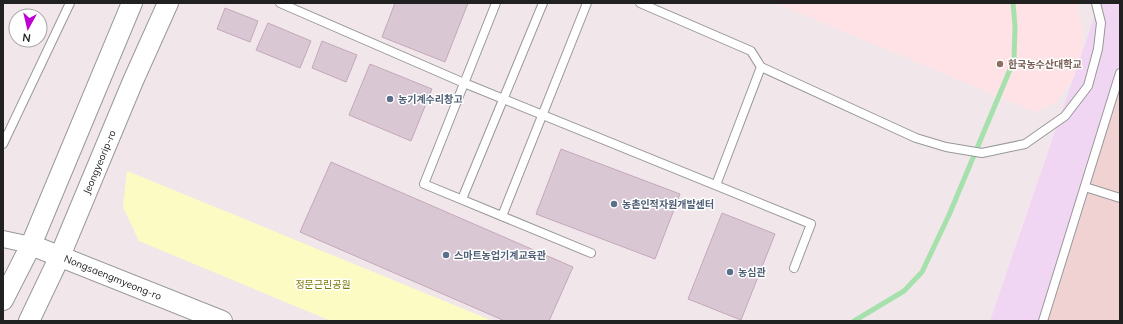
<svg xmlns="http://www.w3.org/2000/svg" width="1123" height="324" font-family="Mulish,'Noto Sans KR',sans-serif">
<style>
.commercial{fill:#f1d6f3}
.education{fill:#ffe2e5}
.farmland{fill:#f1d2d3}
.park{fill:#fcfbc3}
.lines{fill:none;stroke-linecap:round;stroke-linejoin:round}
.stream{stroke:#a6e1ad;stroke-width:5}
.building{fill:#d9c7d3;stroke:#c4a8bb}
.service-casing{stroke:#989898;stroke-width:10}
.minor-casing{stroke:#989898;stroke-width:18}
.tertiary-casing{stroke:#989898;stroke-width:22}
.service{stroke:#fff;stroke-width:8}
.minor{stroke:#fff;stroke-width:16}
.tertiary{stroke:#fff;stroke-width:20}
.education-dot{fill:#8d6e63;stroke:#fff;stroke-width:1.5}
.service-dot{fill:#5c6f8a;stroke:#fff;stroke-width:1.5}
.labels{text-anchor:middle;stroke-width:3;stroke-linejoin:round;paint-order:stroke}
.education-label{font-size:10px;font-weight:bold;fill:#785e54;stroke:#fff;text-anchor:start}
.service-label{font-size:10px;font-weight:bold;fill:#4e5e75;stroke:#fff;text-anchor:start}
.street-label{font-size:10px;fill:#212121;stroke:#fff}
.park-label{font-size:10px;fill:#7b7807;stroke:#fff}
</style>
<rect width="100%" height="100%" fill="#f1e7eb"/>
<path class="commercial" d="M1099,3H1120V321H990Z"/>
<path class="education" d="M776,3H1077L1083,33L1082,51L1074,77L1056,102L1035,112Z"/>
<path class="farmland" d="M1120,86V321H1047L1087,197Z"/>
<path class="park" d="M127,171L493,321H331L139,241L123,207Z"/>
<g class="lines">
<path class="stream" d="M854,321L904,291L922,272L949,215L1014,60L1015,26L1013,3"/>
</g>
<g class="building">
<path d="M395,3H468L445,62L382,37Z"/>
<path d="M225,8L258,21L250,42L217,29Z"/>
<path d="M268,23L311,41L300,68L256,50Z"/>
<path d="M322,41L357,55L346,82L312,68Z"/>
<path d="M370,64L432,89L411,141L349,115Z"/>
<path d="M561,149L680,194L655,259L536,214Z"/>
<path d="M331,162L573,267L549,321H505L300,232Z"/>
<path d="M722,213L775,234L741,320L688,299Z"/>
</g>
<g class="lines">
<g class="service-casing">
<g id="service">
<path d="M280,3L464,83L811,224L794,268"/>
<path d="M496,3L424,184L591,253"/>
<path d="M640,3L751,51L761,67L916,138L946,147L982,153L1025,144L1065,116L1088,86L1098,49L1101,23L1096,3"/>
<path d="M3,144L70,3"/>
<path d="M716,185L761,67"/>
<path d="M1085,187L1120,198"/>
<path d="M462,199L543,3"/>
<path d="M502,216L587,3"/>
<path d="M1043,321L1120,73"/>
</g>
</g>
<g class="minor-casing">
<path id="minor" d="M3,239L31,245"/>
</g>
<g class="tertiary-casing">
<g id="tertiary">
<path d="M31,245L222,321"/>
<path d="M3,300L31,245L132,3"/>
<path d="M29,321L60,256L133,81L168,3"/>
</g>
</g>
<use href="#service" class="service"/>
<use href="#minor" class="minor"/>
<use href="#tertiary" class="tertiary"/>
</g>
<circle class="education-dot" cx="1000" cy="64" r="4"/>
<g class="service-dot">
<circle cx="390" cy="99" r="4"/>
<circle cx="614" cy="204" r="4"/>
<circle cx="446" cy="255" r="4"/>
<circle cx="730" cy="272" r="4"/>
</g>
<g class="labels">
<g class="education-label">
<text x="1008" y="68">한국농수산대학교</text>
</g>
<g class="service-label">
<text x="398" y="103">농기계수리창고</text>
<text x="622" y="208">농촌인적자원개발센터</text>
<text x="454" y="259">스마트농업기계교육관</text>
<text x="738" y="276">농심관</text>
</g>
<g class="street-label">
<text transform="translate(99 162) rotate(-67)" y="4">Jeongyeorip-ro</text>
<text transform="translate(113 277) rotate(22)" y="4">Nongsaengmyeong-ro</text>
</g>
<g class="park-label">
<text x="323" y="288">정문근린공원</text>
</g>
</g>
<rect width="1123" height="324" fill="none" stroke="#212121" stroke-width="8"/>
<g transform="translate(28 28) rotate(188)"><circle r="19" fill="#ffffff" stroke="#a6a6a6"/>
<path d="M0-3L7 15L0 10L-7 15Z" fill="#bc00d1"/>
<text y="-6" font-size="11" font-weight="bold" text-anchor="middle" fill="#212121">N</text>
</g>
</svg>
